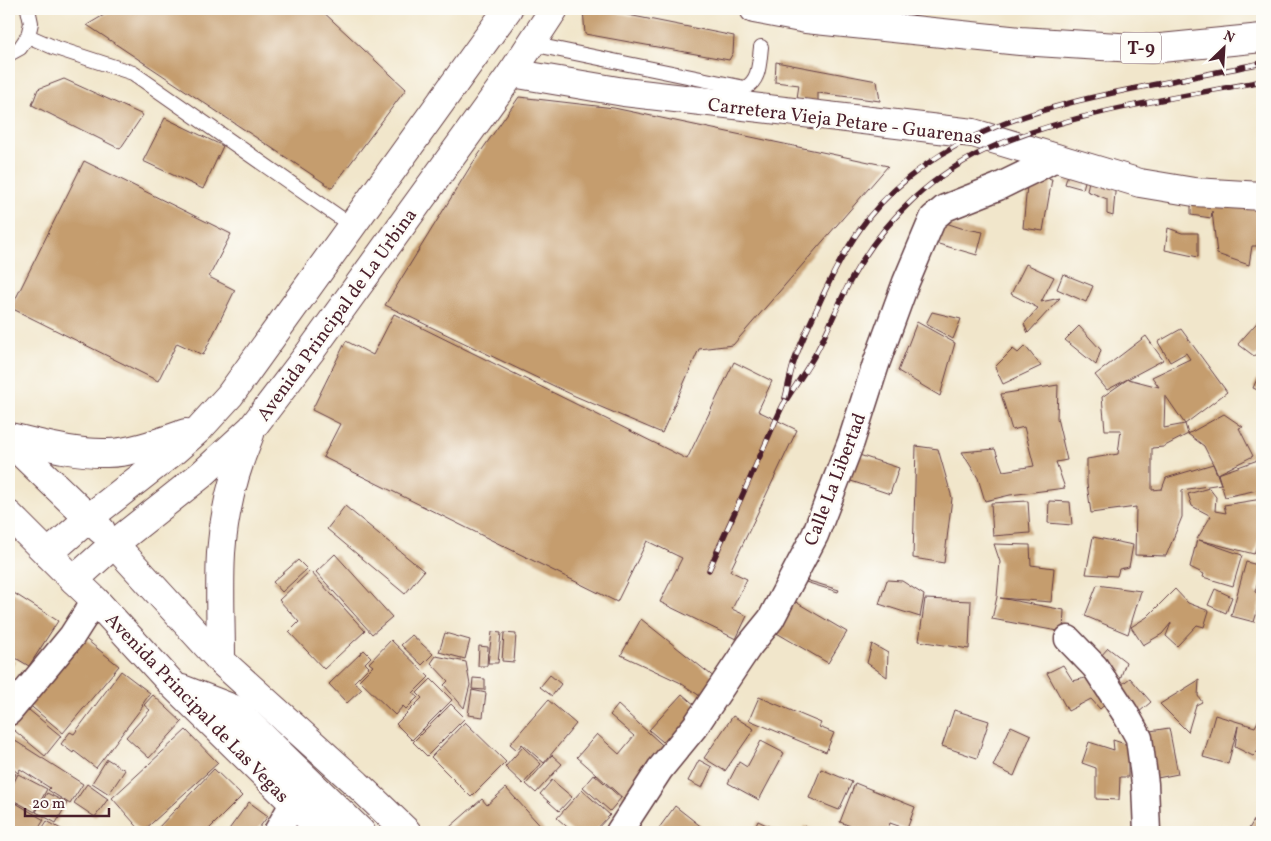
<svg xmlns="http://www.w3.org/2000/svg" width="1271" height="841" font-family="Vollkorn,serif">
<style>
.building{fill:#c59d6e;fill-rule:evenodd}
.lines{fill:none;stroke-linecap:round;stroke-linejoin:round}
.service-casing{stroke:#633d43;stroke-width:16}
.minor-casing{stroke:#633d43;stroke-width:29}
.tertiary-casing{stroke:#633d43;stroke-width:30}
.secondary-casing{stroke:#633d43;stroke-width:30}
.motorway-casing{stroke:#633d43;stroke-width:30}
.service{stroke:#fff;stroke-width:14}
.minor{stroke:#fff;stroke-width:26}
.tertiary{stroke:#fff;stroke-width:28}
.secondary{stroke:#fff;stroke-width:28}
.motorway{stroke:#fff;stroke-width:28}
.rail-casing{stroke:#4a1f2b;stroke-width:5.5}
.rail{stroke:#fdfcf7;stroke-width:4;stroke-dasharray:11;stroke-linecap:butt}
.labels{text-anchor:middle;stroke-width:5;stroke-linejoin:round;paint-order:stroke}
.shield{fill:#fdfcf7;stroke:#806168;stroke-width:1}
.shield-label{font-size:18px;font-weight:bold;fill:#4a1f2b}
.street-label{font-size:19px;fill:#4a1f2b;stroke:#fdfcf7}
</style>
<rect width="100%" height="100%" fill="#fdfcf7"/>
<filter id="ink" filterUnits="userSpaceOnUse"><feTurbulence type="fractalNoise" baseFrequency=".02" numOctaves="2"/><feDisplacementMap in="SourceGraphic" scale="10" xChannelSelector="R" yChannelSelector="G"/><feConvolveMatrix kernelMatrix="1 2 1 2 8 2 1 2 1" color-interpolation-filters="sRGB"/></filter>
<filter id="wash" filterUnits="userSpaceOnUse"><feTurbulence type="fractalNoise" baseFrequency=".0096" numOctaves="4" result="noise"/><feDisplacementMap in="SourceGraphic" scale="20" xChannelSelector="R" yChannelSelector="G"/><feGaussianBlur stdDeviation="1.12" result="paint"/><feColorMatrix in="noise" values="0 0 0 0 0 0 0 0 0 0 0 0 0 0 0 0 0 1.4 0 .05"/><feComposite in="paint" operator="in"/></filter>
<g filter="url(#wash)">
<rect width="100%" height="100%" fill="#f1e6cb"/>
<g id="blocks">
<g class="building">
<path d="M114,9H320L406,89L332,188L87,25Z"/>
<path d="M583,9H598L734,36L733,53L729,60L585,34Z"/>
<path d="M776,62L877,81L880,101L818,93V102L797,98L799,85L775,82Z"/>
<path d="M64,79L143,115L120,149L32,105L38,89Z"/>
<path d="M519,97L614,108L888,166L733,345L699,349L662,433L575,396L385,305L470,167Z"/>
<path d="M165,118L223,146L203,189L143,161Z"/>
<path d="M84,161L231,234L209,277L235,290L203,355L177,343L158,381L11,308Z"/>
<path d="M1070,168L1087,174L1083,189L1065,184Z"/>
<path d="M1028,175L1052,179L1043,231L1023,228Z"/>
<path d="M1090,175L1116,181L1113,216L1107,214V199L1087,191Z"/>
<path d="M1191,203H1260L1257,246H1252L1249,265L1217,254L1212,211L1211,218L1191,215Z"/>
<path d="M937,220L961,228L983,232L977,255L928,241Z"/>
<path d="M1168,228L1182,233H1198V257L1165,250Z"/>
<path d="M1026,264L1054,277L1041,302L1060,298L1028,333L1024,324L1038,308L1011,294Z"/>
<path d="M1063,274L1093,286L1086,302L1057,289Z"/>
<path d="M932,312L961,319L953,339L926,324Z"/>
<path d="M394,314L687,459L734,362L772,381L758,411L797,430L730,571L747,579L732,609L747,616L736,639L660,602L682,558L647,541L617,602L323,457L340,424L312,410L346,341L373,355Z"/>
<path d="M1262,317V352L1254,356L1238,344Z"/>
<path d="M917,322L955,343L940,396L898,371Z"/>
<path d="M1079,326L1101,350L1096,365L1065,340Z"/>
<path d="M1181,329L1227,392L1185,424L1165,395L1164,428L1185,424L1188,434L1224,414L1243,427L1239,428L1253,456L1218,474L1213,464L1221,484L1182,490V517L1166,556L1135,555L1136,507L1091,513L1087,484V459L1118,454L1121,430H1105L1102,397L1128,379L1159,387L1152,377L1190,359L1186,353L1170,362L1158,342ZM1188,434L1204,446L1213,464L1166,478L1162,489L1152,490V448L1163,447Z"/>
<path d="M1146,336L1163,360L1107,390L1095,375Z"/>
<path d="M1025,346L1041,366L1003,384L995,367L1013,349L1018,353Z"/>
<path d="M1262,368V392L1253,388Z"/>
<path d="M1058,385L1057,418L1067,460L1056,462L1065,488L1010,495L985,501L978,478L962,452L995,449L1003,471L1034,466L1024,427L1012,430L1001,394Z"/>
<path d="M916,446L938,449L952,498L944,563L913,558Z"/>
<path d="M850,452L899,468L890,494L842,478Z"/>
<path d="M1258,460L1262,471V489L1225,497L1218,474Z"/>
<path d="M1209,488L1216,497L1215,511L1226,513L1224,505L1262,499V540L1259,538L1254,554L1199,540L1242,555L1233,586L1203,577L1204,574L1190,567L1197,539L1211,516L1192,506L1188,494Z"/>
<path d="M1028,501L1030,533L993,536L991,503Z"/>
<path d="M1049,501L1070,502L1072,525L1048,523Z"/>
<path d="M345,506L424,571L405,594L327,529Z"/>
<path d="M1093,537L1133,545L1129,567L1119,569L1117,576L1086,574Z"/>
<path d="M994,544L1030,545L1031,565L1054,568L1051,602L1000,598L1064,610L1063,632L992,619L997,597L1000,562Z"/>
<path d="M335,554L392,617L372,634L316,572Z"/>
<path d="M298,560L307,569L282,592L273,582Z"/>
<path d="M1246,562L1262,566L1255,592L1262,595L1254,622L1231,616Z"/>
<path d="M310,571L365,631L324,669L289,632L299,622L279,600Z"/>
<path d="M799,578L839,590L838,592L799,580Z"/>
<path d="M887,580L902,581L924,595L920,617L879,604Z"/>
<path d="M1097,585L1141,591L1128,634L1085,616Z"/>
<path d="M1175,589L1188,603L1209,611L1204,627L1197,625L1177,646L1166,636L1171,623L1162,634L1143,645L1131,627L1147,617Z"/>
<path d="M1215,589L1232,597L1226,613L1208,605Z"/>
<path d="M9,590L58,621L29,666L9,654Z"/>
<path d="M925,599L971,601L969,649L919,641Z"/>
<path d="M794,601L847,632L828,663L775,632Z"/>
<path d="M641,619L720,682L703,698L679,682L621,655Z"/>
<path d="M492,632L501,633L498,663H488Z"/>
<path d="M445,633L470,640L465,659L439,652Z"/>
<path d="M504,633L516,634L514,662L502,661Z"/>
<path d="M412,635L433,654L422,665L401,645Z"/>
<path d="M82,636L119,666L63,733L27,703Z"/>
<path d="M391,640L429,677L413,693L418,697L406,709L403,706L395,715L359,680L373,666L369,663Z"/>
<path d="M872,644L888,653L887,677L867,663Z"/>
<path d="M479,646L488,647L487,666H478Z"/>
<path d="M1108,648L1126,662L1117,688L1130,678L1151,702L1138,713L1094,664Z"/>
<path d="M364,650L371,657L365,663L369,667L354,682L362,689L347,703L329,684Z"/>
<path d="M436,656L466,662L470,685L464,708L444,685L448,681L431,663Z"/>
<path d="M9,658L15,662L9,672Z"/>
<path d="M1063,665L1073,681L1093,676L1109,701L1100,709L1091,699L1068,711L1047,673Z"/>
<path d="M121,671L150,693L142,705L143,706L96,768L74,751L73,753L61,744L70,732L74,734Z"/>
<path d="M550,675L561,684L552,696L540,687Z"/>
<path d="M473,678L485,679V690L472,689Z"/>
<path d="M431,679L452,700L412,740L396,724L422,698L417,693Z"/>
<path d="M1199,680L1198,696L1202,702L1196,705L1188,732L1160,704Z"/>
<path d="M472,690L486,693L483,717L468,715Z"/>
<path d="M682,694L703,712L670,748L649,730Z"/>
<path d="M153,695L182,722L149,758L126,737L150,710L144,705Z"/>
<path d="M759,697L821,723L819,727L834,733L826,752L749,720Z"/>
<path d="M548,700L576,724L544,763L522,744L517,750L510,744Z"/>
<path d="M451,704L465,718L427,756L413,742Z"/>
<path d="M618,705L669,751L625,800L577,757L597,734L619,754L634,736L610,715Z"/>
<path d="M24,706L61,736L45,756L9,726Z"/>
<path d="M954,710L989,721L977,758L942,746Z"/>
<path d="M1262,713V747L1253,756L1235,747L1238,726L1228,764L1203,757L1215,715L1255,727Z"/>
<path d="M733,716L754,729L725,771L704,758Z"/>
<path d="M465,722L506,762L471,797L431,757Z"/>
<path d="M1011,726L1031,735L1014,776L993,766Z"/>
<path d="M1169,728L1178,774L1152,779L1144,732Z"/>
<path d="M186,730L218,763L142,832L112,798Z"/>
<path d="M9,737L83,784L70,804L48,790L50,788L20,769L18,773L9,766Z"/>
<path d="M1113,740L1134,747L1128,764V777H1120L1119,800L1096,799V768L1082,763L1089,742L1114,750Z"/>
<path d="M761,741L784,753L759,800L728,783L739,762L747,767Z"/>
<path d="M523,747L541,764L523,784L505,767Z"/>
<path d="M552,755L562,764L536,793L526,784Z"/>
<path d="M107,759L125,770L109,794L92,783Z"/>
<path d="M699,760L712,767L702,788L688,781Z"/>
<path d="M214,769L242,796L206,832H159L156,830Z"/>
<path d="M821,769L852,782L839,810L809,798Z"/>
<path d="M9,770L16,774L9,787Z"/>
<path d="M18,774L47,789L35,812L9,798V792Z"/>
<path d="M594,774L621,798L610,811L583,787Z"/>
<path d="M552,780L572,797L559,811L540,794Z"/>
<path d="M855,783L915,807L907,829L890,823L887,832H866L840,822Z"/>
<path d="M87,784L108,799L95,817L74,803Z"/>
<path d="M506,788L546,832H454L450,827L482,799L487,805Z"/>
<path d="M582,790L610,815L594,832H573L557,818Z"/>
<path d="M47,793L67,803L56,823L36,812Z"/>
<path d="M9,799L44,820L36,832H9Z"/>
<path d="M249,802L268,816L256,832H227Z"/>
<path d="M675,806L708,832H665L659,828Z"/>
<path d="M1262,807V832H1247Z"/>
<path d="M47,821L66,832H40Z"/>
<path d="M758,821L781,832H753Z"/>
<path d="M636,823L647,832H628Z"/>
<path d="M804,826L821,832H802Z"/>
</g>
</g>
</g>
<g filter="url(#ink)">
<use href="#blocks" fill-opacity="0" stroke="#633d43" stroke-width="1"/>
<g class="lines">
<g class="service-casing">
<g id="service">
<path d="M28,9L31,23L28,36"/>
<path d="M531,44L745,88C760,80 759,63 761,47"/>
<path d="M9,54L20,48L28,36L53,47L133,73L352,226"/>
</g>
</g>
<g class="minor-casing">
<g id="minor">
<path d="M1068,639L1095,667L1125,713L1139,738L1145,784L1147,832"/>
<path d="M9,712L72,636L95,600"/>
<path d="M277,832L293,804"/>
<path d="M619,832L660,769L696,725L749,646L771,619L815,535L851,442L876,364L906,282L933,218L945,208L998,187L1035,169L1055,158"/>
</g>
</g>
<g class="tertiary-casing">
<g id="tertiary">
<path d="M512,73L624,92L973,133L1140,183L1194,192L1262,196"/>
<path d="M114,544L221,661L357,784L407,832"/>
<path d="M74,580L95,600L174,686L323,832"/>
<path d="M182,689L234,709L361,832"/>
</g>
</g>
<g class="secondary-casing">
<g id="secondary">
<path d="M9,437C41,444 74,454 107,453C132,453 163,441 186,433"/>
<path d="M9,441L101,530"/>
<path d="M9,515L74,580L114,544L201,475L252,428L310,352L512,73L554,9"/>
<path d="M48,554L90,517L174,451L199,429L230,395L508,9"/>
<path d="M221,661C221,625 219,588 221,553C224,511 234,472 250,434"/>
</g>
</g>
<g class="motorway-casing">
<path id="motorway" d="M754,9L806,19L1020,41L1151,49L1262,38"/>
</g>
<use href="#service" class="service"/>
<use href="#minor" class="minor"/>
<use href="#tertiary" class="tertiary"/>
<use href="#secondary" class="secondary"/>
<use href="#motorway" class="motorway"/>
<g class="rail-casing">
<g id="rail">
<path d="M785,398C788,387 790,375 793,365C801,340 813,318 823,295C836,267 850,241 869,217C940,131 1044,106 1147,86C1186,78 1224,71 1262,63"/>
<path d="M709,570C725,533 742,497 758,460C767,442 774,423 783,405C794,387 807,370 817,351C830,327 839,301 852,278C884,219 935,171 997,145C1078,111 1176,98 1262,81"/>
</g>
</g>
<use href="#rail" class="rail"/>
</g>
</g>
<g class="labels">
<rect class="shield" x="1121" y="32.5" width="40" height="31" rx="4"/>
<g class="shield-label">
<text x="1141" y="54">T-9</text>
</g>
<g class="street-label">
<text transform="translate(845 120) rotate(7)" y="7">Carretera Vieja Petare - Guarenas</text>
<text transform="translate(336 314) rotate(-54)" y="7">Avenida Principal de La Urbina</text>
<text transform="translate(834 479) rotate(-69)" y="7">Calle La Libertad</text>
<text transform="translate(198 707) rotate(46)" y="7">Avenida Principal de Las Vegas</text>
</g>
</g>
<rect width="1271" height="841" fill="none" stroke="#fdfcf7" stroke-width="30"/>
<g transform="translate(1224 48) rotate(25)" stroke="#fdfcf7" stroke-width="4" paint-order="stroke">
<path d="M0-4L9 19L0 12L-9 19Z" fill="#4a1f2b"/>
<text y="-8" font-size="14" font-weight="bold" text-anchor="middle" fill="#4a1f2b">N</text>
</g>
<path d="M25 808v8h84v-8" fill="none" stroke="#4a1f2b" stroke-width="2.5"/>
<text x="32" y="808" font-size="15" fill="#4a1f2b" stroke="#fdfcf7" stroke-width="4" paint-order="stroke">20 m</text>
</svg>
